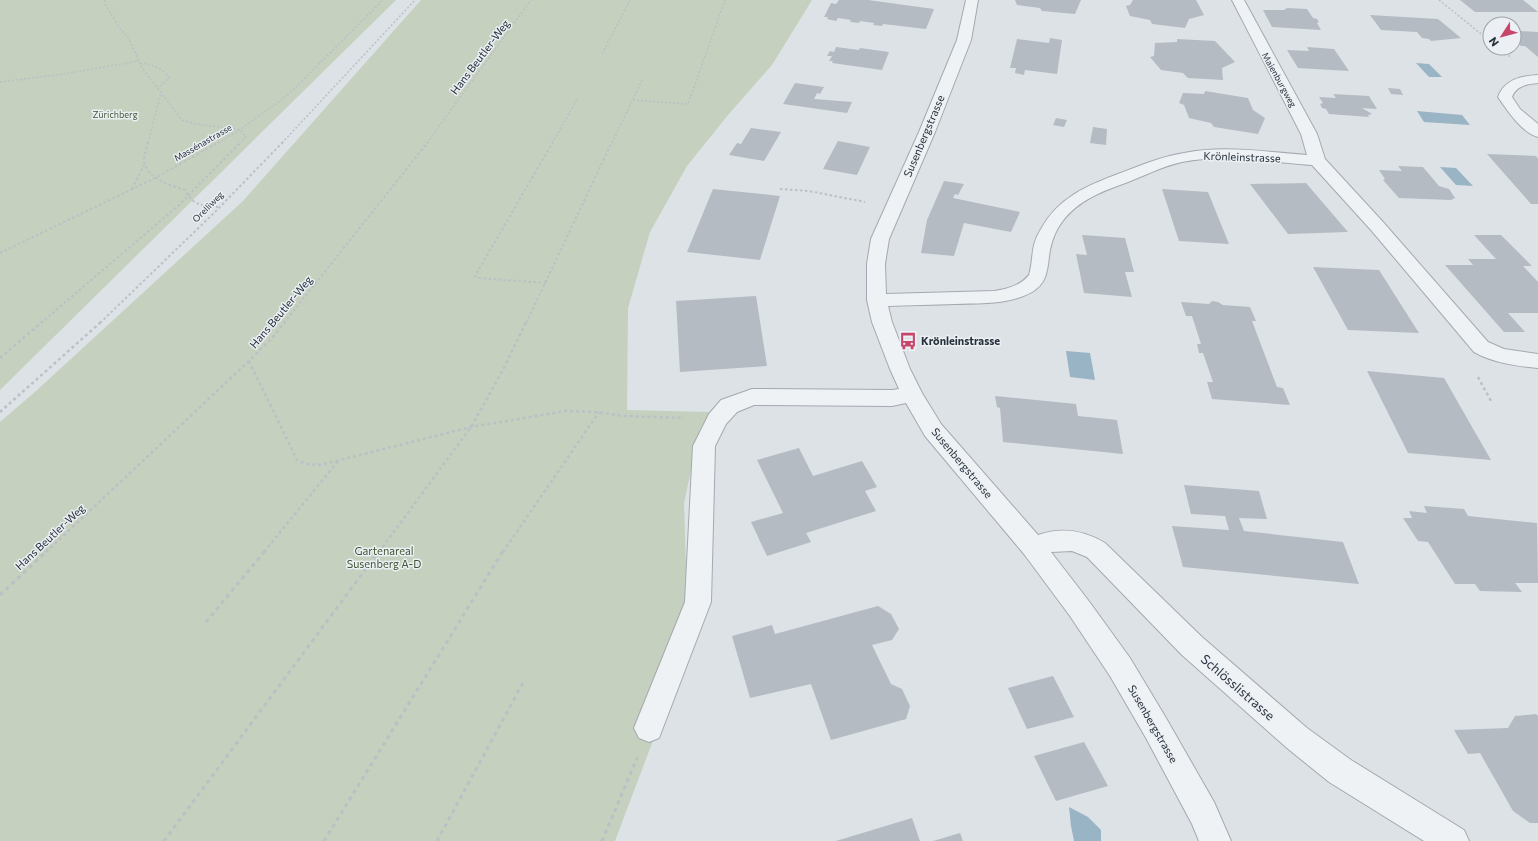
<svg xmlns="http://www.w3.org/2000/svg" width="1538" height="841" font-family="Commissioner,sans-serif">
<style>
.green{fill:#c5d0be}
.water{fill:#99b4c5}
.building{fill:#b4bbc3}
.lines{fill:none;stroke-linecap:round;stroke-linejoin:round}
.minor-casing{stroke:#a3a9b0;stroke-width:2}
.path-far3{stroke:#bbc0c5;stroke-width:1.5;stroke-dasharray:2 2;stroke-linecap:butt}
.path-far2{stroke:#bbc0c5;stroke-width:2;stroke-dasharray:2.5 2.5;stroke-linecap:butt}
.path-far1{stroke:#bbc0c5;stroke-width:2.5;stroke-dasharray:3 3;stroke-linecap:butt}
.path{stroke:#bbc0c5;stroke-width:3;stroke-dasharray:4 4;stroke-linecap:butt}
.minor{fill:#eff2f5;fill-rule:evenodd}
.labels{text-anchor:middle;stroke-width:3;stroke-linejoin:round;paint-order:stroke}
.far-street-label{font-size:9px;fill:#27313c;stroke:#ecf0f4}
.far-park-label{font-size:9px;fill:#405735;stroke:#ecf0f4}
.street-label{font-size:11px;fill:#27313c;stroke:#ecf0f4}
.poi-label{font-size:11px;font-weight:bold;fill:#27313c;stroke:#ecf0f4;text-anchor:start}
.park-label{font-size:11px;fill:#405735;stroke:#ecf0f4}
.near-street-label{font-size:13px;fill:#27313c;stroke:#ecf0f4}
</style>
<rect width="100%" height="100%" fill="#dde2e6"/>
<g class="green">
<path d="M0,0H396L0,390Z"/>
<path d="M421,0H812L772,65L728,115L687,166L650,232L628,308L627,410L711,412L700,429L684,503L687,597L641,723L657,730L615,841H0V422L36,391L243,201Z"/>
</g>
<g class="water">
<path d="M1416,63L1429,64L1442,77H1429Z"/>
<path d="M1417,111L1462,115L1470,125L1424,122Z"/>
<path d="M1440,167L1456,168L1473,186L1456,185Z"/>
<path d="M1066,351L1090,353L1095,380L1070,377Z"/>
<path d="M1069,807L1088,817L1101,830V841H1074L1071,826Z"/>
</g>
<g class="building">
<path d="M839,0H868L934,9L926,29L883,24L882,26L873,25L874,23L860,21L859,23L850,22L851,20L838,18L836,21L827,19L828,17H824L831,3L836,4Z"/>
<path d="M1015,0H1081L1075,14L1042,11L1040,8L1017,5Z"/>
<path d="M1133,0H1196L1204,15L1189,19L1185,28L1152,24L1150,20L1130,16L1126,6L1130,5Z"/>
<path d="M1460,0H1523L1538,12H1475Z"/>
<path d="M1287,8L1307,9L1313,18L1317,19L1319,22L1317,23L1321,30L1272,27L1263,10H1284Z"/>
<path d="M1370,15L1438,19L1461,38L1431,41L1429,39L1422,38L1417,32L1381,30Z"/>
<path d="M1514,27L1519,31L1538,32V57L1525,46H1521L1514,40Z"/>
<path d="M1050,38L1062,40L1057,74L1025,70L1024,75L1015,73L1016,68H1010L1017,39L1049,43Z"/>
<path d="M1177,39L1215,41L1235,62L1222,68L1223,80L1188,78L1183,73L1161,70L1150,57L1154,56L1155,43L1177,42Z"/>
<path d="M836,47L859,50L860,48L889,52L882,70L832,63L833,61H829L832,56H827L830,51L834,52Z"/>
<path d="M1307,47L1334,49L1349,71L1298,68L1287,50L1309,51Z"/>
<path d="M795,83L824,87L820,94L817,93L814,99L852,102L847,113L783,104Z"/>
<path d="M1388,88L1400,89L1403,95L1391,94Z"/>
<path d="M1205,91L1248,98L1253,110L1265,118L1258,134L1214,127L1211,123L1189,118L1184,105L1179,103L1183,93L1204,94Z"/>
<path d="M1333,94L1369,96L1377,109L1362,108L1372,114L1368,115L1369,117L1329,114L1326,109L1322,108L1320,104L1323,103L1319,97L1336,98Z"/>
<path d="M1056,118L1067,120L1064,127L1053,125Z"/>
<path d="M1093,127L1107,129L1106,145L1090,143Z"/>
<path d="M751,128L781,132L764,161L729,155L737,143L741,144Z"/>
<path d="M838,141L870,147L857,175L823,169Z"/>
<path d="M1487,154L1536,156L1538,159V204H1531Z"/>
<path d="M1398,166L1423,167L1439,186L1449,189L1455,198L1451,200L1399,198L1383,180L1385,179L1379,170L1402,171Z"/>
<path d="M944,181L964,184L958,195L955,194L953,198L1020,212L1011,232L964,223L954,256L921,253L927,220Z"/>
<path d="M1306,183L1348,232L1288,234L1250,184Z"/>
<path d="M713,189L780,196L760,260L687,252Z"/>
<path d="M1162,189L1208,192L1229,244L1179,241Z"/>
<path d="M1082,235L1125,238L1134,272H1125L1132,297L1084,293L1076,254L1087,255Z"/>
<path d="M1474,235H1501L1532,266H1523L1538,282V313H1508L1525,332H1504L1445,265H1473L1468,259H1496Z"/>
<path d="M1313,267L1379,270L1419,333L1348,330Z"/>
<path d="M756,296L767,366L680,372L676,301Z"/>
<path d="M1212,301L1218,302L1223,305L1250,307L1256,321H1252L1277,387L1283,388L1290,405L1212,399L1207,382H1213L1203,353H1199L1197,344H1201L1192,316H1186L1181,302L1209,304Z"/>
<path d="M1367,371L1444,378L1491,460L1408,453Z"/>
<path d="M995,396L1076,404L1078,416L1117,420L1123,454L1003,442L1000,408L997,407Z"/>
<path d="M799,448L813,476L862,461L877,487L865,491L876,511L806,533L811,542L767,556L751,522L783,513L757,460Z"/>
<path d="M1184,485L1259,491L1267,519L1239,518L1244,531L1343,542L1359,584L1183,567L1172,526L1229,530L1225,516L1191,514Z"/>
<path d="M1424,506L1464,509L1468,516L1537,523L1538,583H1515L1522,592L1480,591L1475,584H1455L1428,542L1418,541L1403,518H1412L1409,511L1427,513Z"/>
<path d="M878,606L891,614L899,629L892,640L872,645L891,684L902,689L910,706L906,719L831,740L811,684L750,698L732,636L772,625L775,634Z"/>
<path d="M1053,676L1074,717L1027,729L1008,688Z"/>
<path d="M1536,714L1538,716V823H1530L1513,811L1480,753L1468,754L1454,730L1508,728L1515,716Z"/>
<path d="M1084,742L1108,786L1056,801L1034,756Z"/>
<path d="M912,818L920,841H836Z"/>
<path d="M960,833L963,841H933Z"/>
</g>
<g class="lines">
<g class="minor-casing">
<g id="minor">
<path d="M966,0H978L971,40L935,132L889,239L885,264L886,294L994,291C1007,289 1020,286 1029,275C1034,258 1030,246 1041,229C1058,198 1086,186 1118,174C1139,166 1160,157 1184,153C1224,145 1267,152 1307,155L1301,134L1232,0H1244L1317,134L1325,159L1383,222L1488,342L1504,349L1538,354V368C1516,366 1494,363 1474,352L1371,230L1312,165C1270,162 1224,154 1182,162C1163,166 1146,175 1128,182C1103,191 1078,200 1062,222C1056,230 1052,240 1050,250C1047,267 1049,282 1032,292C1009,305 980,303 955,304C933,305 910,305 888,306L892,322L910,369L922,393L941,424L1038,535C1062,527 1083,530 1105,543L1202,637L1307,728L1351,760L1464,830L1469,841H1424L1329,782L1287,748L1182,655L1087,557L1072,551L1051,552L1088,600L1130,658L1166,718L1214,802L1231,841H1199L1192,824L1146,738L1110,676L1070,616L1024,554L925,436L906,403L892,406L754,405L737,412L726,424L715,446L711,602L659,738L649,742L639,738L634,728L685,602L693,446L709,414L721,400L752,389L892,390L899,389L890,369L872,322L867,300V264L871,239L919,132L957,40Z"/>
<path d="M1538,75V83C1527,84 1516,86 1512,97L1520,109L1538,124V137C1522,133 1507,110 1498,97C1504,80 1521,76 1538,75Z"/>
</g>
</g>
<g class="path-far3">
<path d="M105,0V4L119,27L129,39L142,68L182,120L197,124L240,130L246,137L240,143"/>
<path d="M1439,0L1490,41"/>
<path d="M1499,48L1512,58"/>
<path d="M602,54L630,0"/>
<path d="M140,63C151,65 163,67 169,78L158,88"/>
<path d="M0,82L63,74L139,61"/>
<path d="M633,100L688,104L725,0"/>
<path d="M148,143L161,93"/>
<path d="M218,143L240,130L289,94L383,0"/>
<path d="M282,143L415,0"/>
<path d="M427,143L531,0"/>
<path d="M552,143L578,98"/>
<path d="M612,143L643,78"/>
</g>
<g class="path-far2">
<path d="M148,142C147,147 144,154 144,160C146,179 170,185 185,190C193,206 201,205 218,207"/>
<path d="M132,189L144,165"/>
<path d="M780,189L809,191L865,202"/>
<path d="M0,253L155,178L219,142"/>
<path d="M546,283L478,278L475,276L553,142"/>
<path d="M41,323L179,205L241,142"/>
<path d="M100,323L214,213L283,142"/>
<path d="M284,323L428,142"/>
<path d="M526,323L612,142"/>
</g>
<g class="path-far1">
<path d="M0,358L42,322"/>
<path d="M249,361L297,460L306,464L320,465L471,427L566,411L597,412L623,416L684,418"/>
<path d="M1478,377L1491,401"/>
<path d="M0,412L101,322"/>
<path d="M46,552L249,361L273,337L285,322"/>
<path d="M264,552L338,461"/>
<path d="M379,552L471,427L504,368L526,322"/>
<path d="M503,552L599,412"/>
</g>
<g class="path">
<path d="M0,595L47,551"/>
<path d="M206,622L265,551"/>
<path d="M164,841L379,551"/>
<path d="M324,841L503,551"/>
<path d="M437,841L524,681"/>
<path d="M602,841L637,758"/>
</g>
<use href="#minor" class="minor"/>
</g>
<defs>
<g id="bus-bare" transform="scale(1.38)"><path d="M-5-6H5V4H4V6H2V4H-2V6H-4V4H-5ZM-3.5-4V0h7V-4ZM-3.5 1.2v1.5H-2V1.2ZM2 1.2v1.5H3.5V1.2Z" fill="#c8456a" stroke="#ecf0f4" stroke-width="2.5" paint-order="stroke"/></g>
</defs>
<g fill-rule="evenodd">
<use href="#bus-bare" x="908" y="341"/>
</g>
<g class="labels">
<g class="far-street-label">
<text transform="translate(1279 80) rotate(61)" y="3">Maienburgweg</text>
<text transform="translate(203 143) rotate(-30)" y="3">Massénastrasse</text>
<text transform="translate(208 207) rotate(-45)" y="3">Orelliweg</text>
</g>
<g class="far-park-label">
<text x="115" y="118">Zürichberg</text>
</g>
<g class="street-label">
<text transform="translate(480 57) rotate(-53)" y="4">Hans Beutler-Weg</text>
<text transform="translate(924 136) rotate(-67)" y="4">Susenbergstrasse</text>
<text transform="translate(1242 157) rotate(2)" y="4">Krönleinstrasse</text>
<text transform="translate(281 312) rotate(-50)" y="4">Hans Beutler-Weg</text>
<text transform="translate(962 463) rotate(50)" y="4">Susenbergstrasse</text>
<text transform="translate(50 537) rotate(-43)" y="4">Hans Beutler-Weg</text>
<text transform="translate(1153 724) rotate(60)" y="4">Susenbergstrasse</text>
</g>
<g class="poi-label">
<text x="921" y="345">Krönleinstrasse</text>
</g>
<g class="park-label">
<text x="384" y="555">Gartenareal<tspan x="384" dy="13">Susenberg A-D</tspan></text>
</g>
<g class="near-street-label">
<text transform="translate(1238 687) rotate(41)" y="5">Schlösslistrasse</text>
</g>
</g>
<g transform="translate(1502 36) rotate(234)"><circle r="19" fill="#ecf0f4" stroke="#9da4aa"/>
<path d="M0-3L7 15L0 10L-7 15Z" fill="#c8456a"/>
<text y="-6" font-size="11" font-weight="bold" text-anchor="middle" fill="#27313c">N</text>
</g>
</svg>
